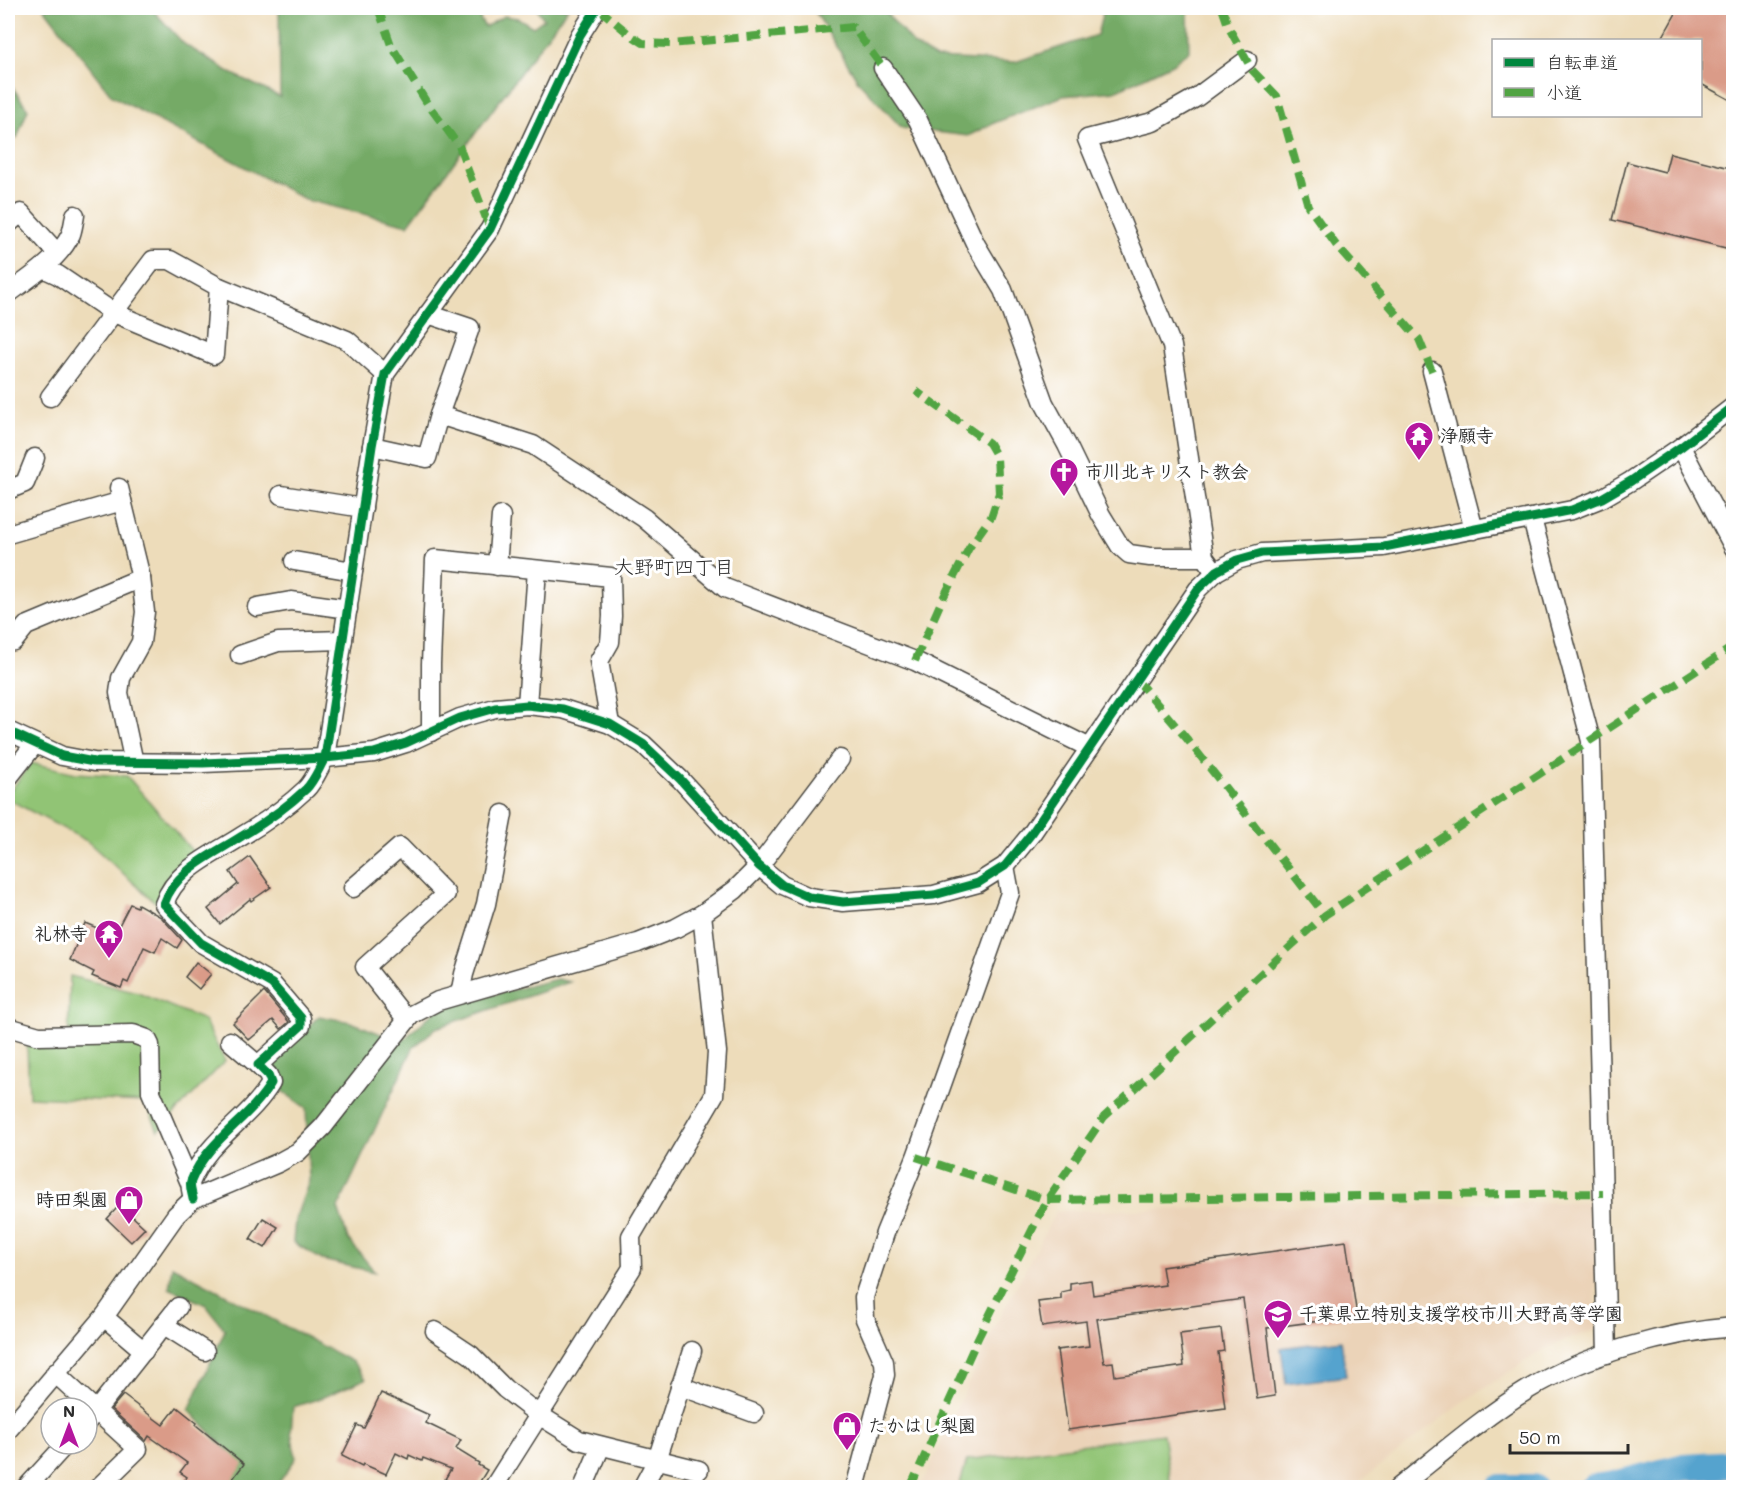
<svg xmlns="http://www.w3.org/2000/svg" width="1741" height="1495" font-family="Mali,'Klee One',sans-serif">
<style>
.built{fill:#ebd3b8}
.green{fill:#91c475;stroke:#5e7850;stroke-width:1.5}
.forest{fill:#74aa66;stroke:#506a48;stroke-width:1.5}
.water{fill:#55a3ce;stroke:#40677c;stroke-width:1.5}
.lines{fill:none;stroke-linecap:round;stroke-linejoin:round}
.river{stroke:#55a3ce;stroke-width:28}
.building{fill:#da9b88}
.minor-casing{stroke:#484640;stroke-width:21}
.minor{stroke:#fff;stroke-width:18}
.quiet{stroke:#51a443;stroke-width:8;stroke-dasharray:15 8;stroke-linecap:butt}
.cycleway-casing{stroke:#fff;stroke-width:13}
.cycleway{stroke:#00873e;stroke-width:9}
.labels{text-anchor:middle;stroke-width:6;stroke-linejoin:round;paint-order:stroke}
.poi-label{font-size:18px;font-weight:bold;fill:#2b2b2b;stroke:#fff;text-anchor:start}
.neighbourhood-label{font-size:20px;fill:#2b2b2b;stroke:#fff}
</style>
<rect width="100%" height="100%" fill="#fff"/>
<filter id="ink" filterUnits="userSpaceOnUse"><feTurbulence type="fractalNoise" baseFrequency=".0167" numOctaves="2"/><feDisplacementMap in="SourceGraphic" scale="12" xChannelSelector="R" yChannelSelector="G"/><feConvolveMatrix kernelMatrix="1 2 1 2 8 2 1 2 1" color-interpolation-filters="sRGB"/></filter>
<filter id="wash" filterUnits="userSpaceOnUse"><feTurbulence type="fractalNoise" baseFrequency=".008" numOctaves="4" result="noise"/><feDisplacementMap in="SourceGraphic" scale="24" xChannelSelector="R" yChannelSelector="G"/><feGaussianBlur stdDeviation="1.35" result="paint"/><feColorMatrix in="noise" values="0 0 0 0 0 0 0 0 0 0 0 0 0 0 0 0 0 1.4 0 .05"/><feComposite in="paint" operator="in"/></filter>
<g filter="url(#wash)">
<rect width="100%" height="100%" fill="#eddcba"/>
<path class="built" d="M1595,1201L1596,1330L1549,1346L1460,1404L1353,1487L920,1488L991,1334L1056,1211Z"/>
<g class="green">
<path d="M31,763L76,773L127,776L194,853L156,903L87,841L8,799V794Z"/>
<path d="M70,976L138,993L204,1020L225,1061L158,1131L146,1102L29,1097L27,1046L68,1045Z"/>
<path d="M1163,1434L1171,1487H959L967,1460Z"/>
</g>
<g class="forest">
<path d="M44,8H151L184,44L231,73L280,97L279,8H481L482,11L480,19L485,27L504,16L518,18L533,27L544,19L536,8H568L408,225L306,200L112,96Z"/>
<path d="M813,8H882L914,45L936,58L1015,62L1097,35L1104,8H1188L1189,51L1172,64L1115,91L1063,96L994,123L968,136L902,128L858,81Z"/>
<path d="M8,81L28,109L17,138L8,139Z"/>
<path d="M557,979L570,982L436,1028L413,1048L338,1208L348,1239L375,1272L322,1260L293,1242L295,1220L309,1181L306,1108L271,1083V1062L319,1016L351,1022L401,1042L435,1011L467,1001Z"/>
<path d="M172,1266L353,1362L366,1379L321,1398L293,1407L291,1432L296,1458L276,1487H212L239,1463L189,1410L225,1330L206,1305L169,1288Z"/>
</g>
<path class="water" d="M1341,1340L1346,1376L1286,1384L1281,1348Z"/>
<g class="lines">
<g class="river">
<path d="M1501,1488H1533"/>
<path d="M1593,1488L1614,1485L1684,1467L1734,1464"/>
</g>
</g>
<g id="blocks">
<g class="building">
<path d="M1679,8H1734V102L1701,84V40H1661Z"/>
<path d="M1670,153L1734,169V250L1612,220L1627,162L1665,172Z"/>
<path d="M250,857L271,887L251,901L250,899L220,924L208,909L238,884L230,872Z"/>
<path d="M130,904L137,907L138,904L161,917L182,940L177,948L162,938L155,952L144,947L128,983L124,981L121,988L92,976L94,972L70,960L85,923L114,935Z"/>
<path d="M196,962L211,974L199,989L185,977Z"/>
<path d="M264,992L289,1022L281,1029L273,1020L249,1040L233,1023Z"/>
<path d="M125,1199L135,1209L130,1214L145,1228L131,1242L107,1219Z"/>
<path d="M263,1218L278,1227L265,1248L250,1239Z"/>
<path d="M1346,1241L1357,1316L1267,1328L1275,1396L1257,1399L1243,1299L1097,1319L1104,1363L1113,1362L1115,1376L1184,1366L1180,1334L1221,1329L1224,1351L1218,1352L1225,1408L1068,1430L1057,1350L1089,1346L1086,1321L1042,1327L1038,1302L1061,1299V1292L1070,1290V1283L1091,1280L1093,1295L1165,1285L1162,1267Z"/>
<path d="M381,1393L429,1415L426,1423L461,1440L456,1449L479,1463L478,1465L487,1470L476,1488H459L445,1479L451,1469L423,1458L422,1461L409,1455L408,1459L396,1453L386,1474L363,1464L362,1466L342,1456L357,1425L364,1428Z"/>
<path d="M123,1395L163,1425L177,1407L197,1423L196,1425L244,1464L226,1488H179L187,1477L180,1472L187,1463L149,1436L146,1441L111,1409Z"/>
</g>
</g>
</g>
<g filter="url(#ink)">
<use href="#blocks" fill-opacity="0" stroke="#484640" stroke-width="1.5"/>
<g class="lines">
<g class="minor-casing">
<g id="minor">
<path d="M883,68L918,120L976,245L1003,290L1044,403L1067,445L1101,515L1120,546L1129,554L1150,557H1204"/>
<path d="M8,224L21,213L57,253"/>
<path d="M43,268L58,275L114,313L214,355L219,287"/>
<path d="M8,294C30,277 59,260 71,234C73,228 74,221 75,215"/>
<path d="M428,314L470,328L439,415"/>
<path d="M1432,371L1474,530"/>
<path d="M50,397L153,260H170L217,286L347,340L385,374"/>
<path d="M372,446L427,458L439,415L533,445L644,518L725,588L915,661L1090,748"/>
<path d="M1681,447L1734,548"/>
<path d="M119,488L141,578L145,612L141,642L121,678L119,693L134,763"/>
<path d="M8,490L25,483L35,458"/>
<path d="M281,495L363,508"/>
<path d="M1532,519L1591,741L1607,1354"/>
<path d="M8,534L122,501"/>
<path d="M294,561L353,571"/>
<path d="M497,566L501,516"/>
<path d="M1215,572L1204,557L1172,346L1087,139L1153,122L1197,97L1247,60"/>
<path d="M257,607L291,601L348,609"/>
<path d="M8,642L14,641L26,626L141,578"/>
<path d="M240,655L278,642L343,640"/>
<path d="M527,705L537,570"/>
<path d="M8,731L62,756L94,762L203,763L325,758L374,753L406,743L460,718L495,708L527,705L563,709L610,724L643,744L680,779L759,866L782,885L809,897L843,902L934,895L978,883L1005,866L1032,833L1198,589L1217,571L1237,560L1262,553L1384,547L1572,510L1602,498L1631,481L1681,447L1734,406"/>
<path d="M431,732V664L435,559L611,577L612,616L610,642L599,661L610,724"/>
<path d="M8,778L34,745"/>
<path d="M353,888L400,847L446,894L365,967L407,1020"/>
<path d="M460,994L464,974L486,904L503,814"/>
<path d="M8,1027L39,1036L133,1034L147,1039L150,1045L151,1092L190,1183"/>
<path d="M230,1041L258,1065"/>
<path d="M193,1199C192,1193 189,1186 191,1181C207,1140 250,1119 271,1083L268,1075L258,1065L301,1026V1018L272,984L201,943L164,904C176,869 213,855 242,836C264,823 287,807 306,789C314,781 319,768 325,758L372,446L385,374L490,229L580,35L597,8"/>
<path d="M104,1317L144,1351"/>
<path d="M164,1325L205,1351"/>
<path d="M435,1331L471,1355L505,1389L539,1415L579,1440L699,1470"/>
<path d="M55,1373L138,1449L98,1488"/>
<path d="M680,1386L754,1413"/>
<path d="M87,1422L178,1307"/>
<path d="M8,1430L104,1317L176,1215L193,1199L278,1163L298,1152L323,1127L411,1015L438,1001L638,943L676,928L702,914L735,890L759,866L840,759"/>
<path d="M26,1488L66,1444"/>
<path d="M493,1488L632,1268L631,1236L714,1095L717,1052L702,914"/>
<path d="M583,1488L601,1446"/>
<path d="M642,1488L657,1460L692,1351"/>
<path d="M855,1488L885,1375L884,1362L865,1319L864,1297L885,1233L916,1157L1010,893L1005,866"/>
<path d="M1398,1488C1441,1454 1483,1417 1529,1389C1587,1354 1667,1332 1734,1327"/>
</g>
</g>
<use href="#minor" class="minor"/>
<g class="quiet">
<path d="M378,8L391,45L427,103L459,146L490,229"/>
<path d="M598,8L629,34L643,43L671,44L853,27L883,68"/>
<path d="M1222,8L1229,28L1252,70L1277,96L1308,206L1336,245L1419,339L1432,371"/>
<path d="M915,661L941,602L969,548L991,517L999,493L997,457L989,443L916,391"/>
<path d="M1136,679L1187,739L1325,915"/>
<path d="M916,1157L1047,1200L1603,1193"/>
<path d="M910,1488L978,1338L1047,1200L1104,1117L1325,915L1734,646"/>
</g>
<g class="cycleway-casing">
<g id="cycleway">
<path d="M8,731L62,756L94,762L203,763L325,758L374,753L406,743L460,718L495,708L527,705L563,709L610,724L643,744L680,779L759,866L782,885L809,897L843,902L934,895L978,883L1005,866L1032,833L1198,589L1217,571L1237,560L1262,553L1384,547L1572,510L1602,498L1631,481L1681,447L1734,406"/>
<path d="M193,1199C192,1193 189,1186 191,1181C207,1140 250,1119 271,1083L268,1075L258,1065L301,1026V1018L272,984L201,943L164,904C176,869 213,855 242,836C264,823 287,807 306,789C314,781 319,768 325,758L372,446L385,374L490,229L580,35L597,8"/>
</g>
</g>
<use href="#cycleway" class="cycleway"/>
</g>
</g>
<defs>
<g id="temple-pin" transform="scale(1.5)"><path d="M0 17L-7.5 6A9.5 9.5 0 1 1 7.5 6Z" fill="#b5179e" stroke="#fff"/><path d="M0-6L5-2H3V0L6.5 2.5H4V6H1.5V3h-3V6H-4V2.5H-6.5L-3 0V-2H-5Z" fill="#fff"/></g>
<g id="church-pin" transform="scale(1.5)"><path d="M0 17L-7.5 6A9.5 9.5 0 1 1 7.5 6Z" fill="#b5179e" stroke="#fff"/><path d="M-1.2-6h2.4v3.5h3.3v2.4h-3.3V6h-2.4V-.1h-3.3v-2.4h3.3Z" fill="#fff"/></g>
<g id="shop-pin" transform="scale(1.5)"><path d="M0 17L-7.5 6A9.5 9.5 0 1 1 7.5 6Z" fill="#b5179e" stroke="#fff"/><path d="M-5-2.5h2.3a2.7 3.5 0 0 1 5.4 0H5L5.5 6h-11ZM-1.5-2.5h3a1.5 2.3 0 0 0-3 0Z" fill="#fff"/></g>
<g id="school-pin" transform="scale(1.5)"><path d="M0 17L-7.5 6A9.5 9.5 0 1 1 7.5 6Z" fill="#b5179e" stroke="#fff"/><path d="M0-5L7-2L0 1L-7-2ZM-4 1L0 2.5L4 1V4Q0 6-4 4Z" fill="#fff"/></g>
</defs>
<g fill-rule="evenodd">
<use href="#temple-pin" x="1419" y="436"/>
<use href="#church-pin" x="1064" y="472"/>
<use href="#temple-pin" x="109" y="934"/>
<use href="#shop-pin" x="129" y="1200"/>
<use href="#school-pin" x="1278" y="1314"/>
<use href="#shop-pin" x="847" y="1426"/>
</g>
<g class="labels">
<g class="poi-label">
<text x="1440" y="442">浄願寺</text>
<text x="1085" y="478">市川北キリスト教会</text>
<text x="88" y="940" text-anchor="end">礼林寺</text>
<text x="108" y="1206" text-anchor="end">時田梨園</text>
<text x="1299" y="1320">千葉県立特別支援学校市川大野高等学園</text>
<text x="868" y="1432">たかはし梨園</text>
</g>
<g class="neighbourhood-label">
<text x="674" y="574">大野町四丁目</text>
</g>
</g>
<rect width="1741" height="1495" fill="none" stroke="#fff" stroke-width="30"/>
<rect x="1492" y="39" width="210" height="78" fill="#ffffff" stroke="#aaaaaa" stroke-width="1.5"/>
<rect x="1504" y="58" width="30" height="9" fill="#00873e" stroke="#aaaaaa" stroke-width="1.5"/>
<text x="1546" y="69" font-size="18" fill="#2b2b2b">自転車道</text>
<rect x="1504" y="88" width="30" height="9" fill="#51a443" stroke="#aaaaaa" stroke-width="1.5"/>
<text x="1546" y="99" font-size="18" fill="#2b2b2b">小道</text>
<g transform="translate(69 1426)"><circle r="28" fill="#ffffff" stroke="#aaaaaa" stroke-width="1.5"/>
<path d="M0-4.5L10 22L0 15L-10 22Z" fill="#b5179e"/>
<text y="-9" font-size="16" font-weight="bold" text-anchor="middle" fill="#2b2b2b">N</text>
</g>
<path d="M1510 1444v9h118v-9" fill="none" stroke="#2b2b2b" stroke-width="3"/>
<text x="1519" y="1444" font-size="18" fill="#2b2b2b" stroke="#ffffff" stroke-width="4.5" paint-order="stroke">50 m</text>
</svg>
